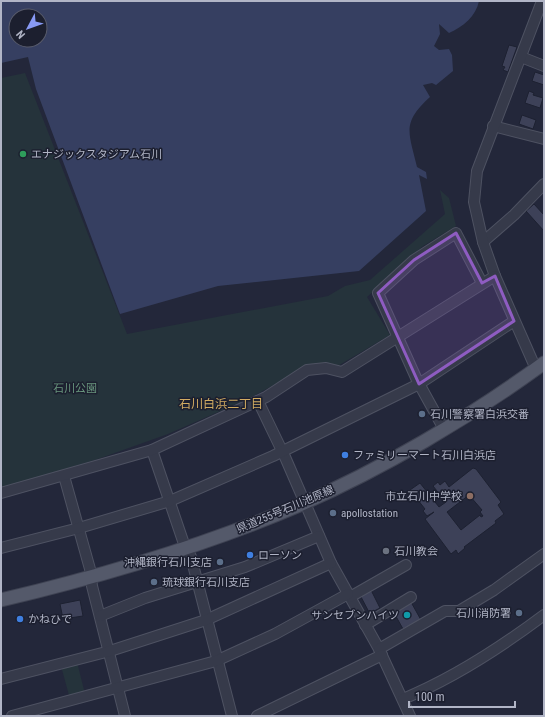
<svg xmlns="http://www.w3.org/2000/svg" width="545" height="717" font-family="'Roboto Condensed','Noto Sans JP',sans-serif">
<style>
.green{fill:#25333b}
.water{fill:#363f61;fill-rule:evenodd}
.building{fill:#3d4158;stroke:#1d2131;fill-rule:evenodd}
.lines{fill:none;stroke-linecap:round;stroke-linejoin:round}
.minor-casing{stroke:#4e5262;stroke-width:12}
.major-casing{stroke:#3f4353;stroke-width:15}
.minor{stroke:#363a4a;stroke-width:10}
.major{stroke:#54596a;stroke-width:13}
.marked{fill:#8e5cc1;fill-opacity:0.2;stroke:#8e5cc1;stroke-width:3;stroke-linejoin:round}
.leisure-dot{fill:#2e9e5b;stroke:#1c1f2f;stroke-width:1.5}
.service-dot{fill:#5c6f8a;stroke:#1c1f2f;stroke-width:1.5}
.shop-dot{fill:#3f7fe0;stroke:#1c1f2f;stroke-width:1.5}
.education-dot{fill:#8d6e63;stroke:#1c1f2f;stroke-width:1.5}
.worship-dot{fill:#6b7280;stroke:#1c1f2f;stroke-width:1.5}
.culture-dot{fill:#0f9aa8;stroke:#1c1f2f;stroke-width:1.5}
.labels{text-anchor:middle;stroke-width:3;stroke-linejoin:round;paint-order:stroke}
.poi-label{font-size:11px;fill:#b1b5c6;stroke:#1c1f2f;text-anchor:start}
.park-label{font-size:11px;fill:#69977e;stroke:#1c1f2f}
.street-label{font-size:11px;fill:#b1b5c6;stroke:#1c1f2f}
.neighbourhood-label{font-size:12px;fill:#d1ab62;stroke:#1c1f2f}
</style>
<rect width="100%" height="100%" fill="#23273a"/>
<g class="green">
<path d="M25,73L127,334L328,296L345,286L370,280L445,214L440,190L449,198L456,226L423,246L367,297L390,335L336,367L305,368L250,398L168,434L95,460L1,488V78Z"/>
<path d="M77,662L85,694L70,699L61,666Z"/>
</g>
<path class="water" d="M1,1H479C476,16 463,27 449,33L439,24L440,34L434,46L439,50L449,49L452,55L453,71L436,85L432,83L423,85L430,97C401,123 409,133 417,167L426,172L427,179L419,175L426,211L359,271L218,286L120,314L36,89L28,57L1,63ZM16,16H40V40H16Z"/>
<g class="building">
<path d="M509,45L517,47L508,72L503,70L505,67L502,66Z"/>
<path d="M535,72L544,75V85L532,81Z"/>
<path d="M529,91L534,93L533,95L543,98L540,108L525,103Z"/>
<path d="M522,115L536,120L533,129L519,124Z"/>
<path d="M534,204L544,215V231L526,211Z"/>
<path d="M473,468L476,469L501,502L498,505L504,514L495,521L496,523L464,547L465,548L458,554L456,550L451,554L425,519L434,512L427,516L423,511L425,509L410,490L420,483L439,507L446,502L433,486L438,482L440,485L445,481L449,487ZM469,495L482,510L480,512L483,516L481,517L480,515L461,530L447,512Z"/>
<path d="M371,590L380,608L374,611L375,614L371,616L360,595Z"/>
<path d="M80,600L83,616L63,619L60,604Z"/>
<path d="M411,602L421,620L403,629L393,611Z"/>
</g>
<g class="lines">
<g class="minor-casing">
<g id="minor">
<path d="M521,57L544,66"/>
<path d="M493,126L544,139"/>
<path d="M483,242L514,215L544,184"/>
<path d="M536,369L495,276L483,242L474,202L477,171L542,1"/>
<path d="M258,401L285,457L331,563L379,649L410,716"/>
<path d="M444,429L417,380L378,293L414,260L456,233L482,283"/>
<path d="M152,450L183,541L191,557L232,716"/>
<path d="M64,476L90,569L92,586L125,716"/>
<path d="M1,493L152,450L266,397L307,370L326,368L342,372L495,276"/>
<path d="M1,548L79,528L170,501L273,456L419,384L514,321"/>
<path d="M350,597L406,565"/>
<path d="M100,616L145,598L245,567L319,536"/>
<path d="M365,625L411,597"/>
<path d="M379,649L445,611H459L494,590L544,554"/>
<path d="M1,679L110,651L206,620L331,563"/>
<path d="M403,699C454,678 500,648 544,615"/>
<path d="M12,716L216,661L275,634L348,594"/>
<path d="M257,716L382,655"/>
</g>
</g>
<g class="major-casing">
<path id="major" d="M1,600C102,576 201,547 297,506C381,470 470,417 544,363"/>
</g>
<use href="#minor" class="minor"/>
<use href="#major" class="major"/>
</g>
<path class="marked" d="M456,233L482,283L495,276L514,321L419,384L378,293L414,260Z"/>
<circle class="leisure-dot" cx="23" cy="154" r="4"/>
<g class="service-dot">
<circle cx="422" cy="414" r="4"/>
<circle cx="333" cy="513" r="4"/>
<circle cx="220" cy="562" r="4"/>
<circle cx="154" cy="582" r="4"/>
<circle cx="519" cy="613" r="4"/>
</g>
<g class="shop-dot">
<circle cx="345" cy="455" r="4"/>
<circle cx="250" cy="555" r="4"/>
<circle cx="20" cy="619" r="4"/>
</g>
<circle class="education-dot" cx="470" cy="496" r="4"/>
<circle class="worship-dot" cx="386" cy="551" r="4"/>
<circle class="culture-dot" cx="407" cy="615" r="4"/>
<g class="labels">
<g class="poi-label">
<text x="31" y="158">エナジックスタジアム石川</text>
<text x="430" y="418">石川警察署白浜交番</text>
<text x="353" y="459">ファミリーマート石川白浜店</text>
<text x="462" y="500" text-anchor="end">市立石川中学校</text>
<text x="341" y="517">apollostation</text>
<text x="394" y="555">石川教会</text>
<text x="258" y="559">ローソン</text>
<text x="212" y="566" text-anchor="end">沖縄銀行石川支店</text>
<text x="162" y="586">琉球銀行石川支店</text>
<text x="511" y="617" text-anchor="end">石川消防署</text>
<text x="399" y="619" text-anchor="end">サンセブンハイツ</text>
<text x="28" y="623">かねひで</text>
</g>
<g class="park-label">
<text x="75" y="392">石川公園</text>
</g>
<g class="street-label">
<text transform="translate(285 509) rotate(-23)" y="4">県道255号石川池原線</text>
</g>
<g class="neighbourhood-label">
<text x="221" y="408">石川白浜二丁目</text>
</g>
</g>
<rect width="545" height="717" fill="none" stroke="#b1b5c6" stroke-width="4"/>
<g transform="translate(28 28) rotate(229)"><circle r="19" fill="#1c1f2f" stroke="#585b6b"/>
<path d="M0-3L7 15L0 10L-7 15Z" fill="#889af5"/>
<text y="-6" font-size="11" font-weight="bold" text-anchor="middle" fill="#b1b5c6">N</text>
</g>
<path d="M409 701v6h106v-6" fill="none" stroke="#b1b5c6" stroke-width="2"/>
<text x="415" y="701" font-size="12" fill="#b1b5c6" stroke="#1c1f2f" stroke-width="3" paint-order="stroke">100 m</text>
</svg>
